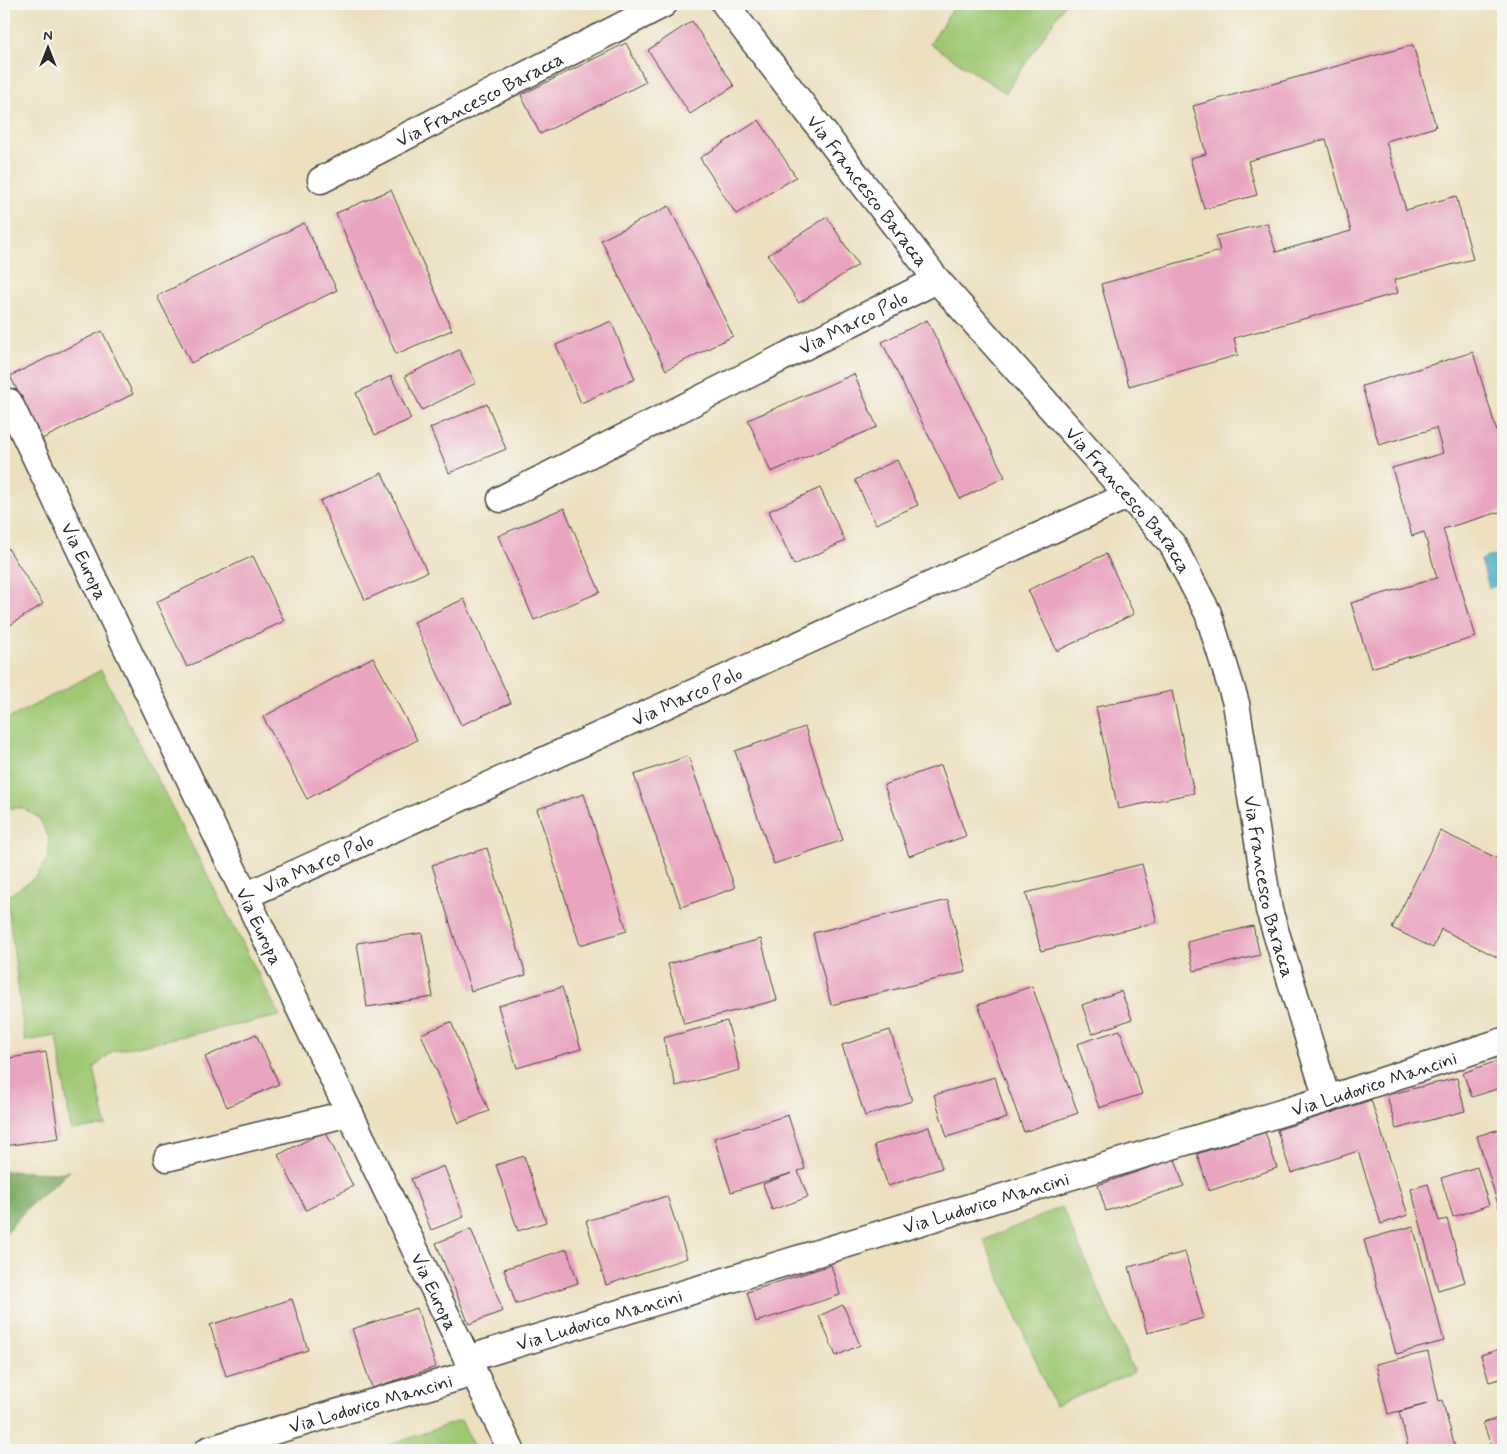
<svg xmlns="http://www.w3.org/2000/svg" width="1507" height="1454" font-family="Mynerve,sans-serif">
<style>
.green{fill:#9fc873;stroke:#657a4f}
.forest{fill:#7fac65;stroke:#556c48}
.water{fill:#4dadcc;stroke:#3c6c7c}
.building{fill:#e9a4c0}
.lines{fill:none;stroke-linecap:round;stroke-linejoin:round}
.street-casing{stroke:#484641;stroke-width:29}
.street{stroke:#fff;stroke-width:26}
.labels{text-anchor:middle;stroke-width:4;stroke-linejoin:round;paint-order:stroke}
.street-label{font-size:19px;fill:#2b2b2b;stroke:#f6f6f2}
</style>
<rect width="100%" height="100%" fill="#f6f6f2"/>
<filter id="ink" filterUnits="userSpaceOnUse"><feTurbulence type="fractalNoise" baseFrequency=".02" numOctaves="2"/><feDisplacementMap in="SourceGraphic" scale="10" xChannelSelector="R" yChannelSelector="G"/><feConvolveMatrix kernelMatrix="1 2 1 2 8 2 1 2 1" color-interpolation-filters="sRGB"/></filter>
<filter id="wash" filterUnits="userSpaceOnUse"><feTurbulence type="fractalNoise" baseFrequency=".0096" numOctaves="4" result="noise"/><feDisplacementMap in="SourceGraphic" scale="20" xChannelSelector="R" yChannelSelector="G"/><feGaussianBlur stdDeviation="1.12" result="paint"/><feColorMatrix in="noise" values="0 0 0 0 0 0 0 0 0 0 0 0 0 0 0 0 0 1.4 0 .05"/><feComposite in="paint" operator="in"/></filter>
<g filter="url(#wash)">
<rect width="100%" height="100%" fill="#ece0bf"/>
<g class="green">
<path d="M956,4H1065L1006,93L930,44Z"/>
<path d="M101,670L280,1016L113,1051L94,1068L106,1126L71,1130L57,1036L25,1041L7,897L36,877L49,856V838L39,818L23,808H8L4,787V721Z"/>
<path d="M1062,1207L1134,1372L1055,1406L984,1240Z"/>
<path d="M461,1420L475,1450H376Z"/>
</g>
<path class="forest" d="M4,1171L55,1173L70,1171L27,1208L4,1235Z"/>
<path class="water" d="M1503,552V584L1489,588L1481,560Z"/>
<g id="blocks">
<g class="building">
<path d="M692,21L734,86L690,114L648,50Z"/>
<path d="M626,43L646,82L540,134L521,95Z"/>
<path d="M1413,45L1436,127L1386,141L1406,210L1456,196L1473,259L1394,280L1398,293L1234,338L1238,355L1129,386L1101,284L1220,251L1216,236L1267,223L1276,252L1351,231L1326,139L1248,161L1257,195L1204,209L1190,158L1206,154L1193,106Z"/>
<path d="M759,120L796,177L736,214L700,158Z"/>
<path d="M391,190L452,330L396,354L336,213Z"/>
<path d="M669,206L733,336L666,370L601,240Z"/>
<path d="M827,217L858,265L799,303L768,255Z"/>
<path d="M304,223L337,290L191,363L157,296Z"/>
<path d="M927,320L1005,477L960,499L882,342Z"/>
<path d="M611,321L635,379L581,403L556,345Z"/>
<path d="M102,331L133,394L42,439L10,376Z"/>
<path d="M459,350L476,383L422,410L405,376Z"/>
<path d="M1473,352L1503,452V511L1443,529L1476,637L1371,668L1351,603L1437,578L1424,532L1412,536L1392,468L1443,453L1436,428L1379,445L1362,386Z"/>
<path d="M854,374L877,427L771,472L748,420Z"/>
<path d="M391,376L411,419L375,435L356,393Z"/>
<path d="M487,404L506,449L449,473L430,428Z"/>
<path d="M897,460L918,505L876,524L855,480Z"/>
<path d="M382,473L427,572L365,600L320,501Z"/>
<path d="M820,488L845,541L794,565L769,511Z"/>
<path d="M564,508L600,592L534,620L498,536Z"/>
<path d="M4,542L43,604L4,629Z"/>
<path d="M1106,554L1134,614L1057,651L1028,590Z"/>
<path d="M253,556L284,621L187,667L156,602Z"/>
<path d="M464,599L511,703L461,725L414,622Z"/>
<path d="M373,657L417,740L307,799L263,717Z"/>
<path d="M1172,691L1194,793L1118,809L1096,707Z"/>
<path d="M805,727L843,840L774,864L735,751Z"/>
<path d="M688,756L735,888L681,907L634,775Z"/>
<path d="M941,765L966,836L909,856L884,785Z"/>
<path d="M584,794L627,931L580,945L537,809Z"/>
<path d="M1440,831L1503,861V960L1441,929L1433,948L1392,928Z"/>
<path d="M487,848L526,975L471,991L432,865Z"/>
<path d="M1142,864L1157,922L1041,951L1026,893Z"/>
<path d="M948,900L966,972L831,1005L813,933Z"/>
<path d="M1253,926L1260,955L1194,971L1187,942Z"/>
<path d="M422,933L433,997L367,1007L357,943Z"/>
<path d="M761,939L777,1000L684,1024L668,964Z"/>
<path d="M1032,986L1078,1113L1024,1132L978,1005Z"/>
<path d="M562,987L581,1049L517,1068L498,1006Z"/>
<path d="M1121,991L1132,1019L1092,1034L1082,1005Z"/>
<path d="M727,1021L740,1070L676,1086L663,1038Z"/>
<path d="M451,1022L489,1111L459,1123L421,1034Z"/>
<path d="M890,1030L912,1101L865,1116L842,1045Z"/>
<path d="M1120,1030L1142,1094L1099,1108L1077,1044Z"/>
<path d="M256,1034L279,1084L227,1107L205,1057Z"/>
<path d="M46,1052L59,1138L4,1146V1059Z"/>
<path d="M1503,1059V1087L1472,1097L1463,1073Z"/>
<path d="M995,1077L1007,1118L947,1137L934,1095Z"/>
<path d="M1457,1078L1465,1111L1396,1129L1387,1095Z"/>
<path d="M1371,1100L1408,1215L1381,1224L1358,1151L1291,1173L1277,1130Z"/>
<path d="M788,1115L805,1169L798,1171L808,1197L772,1210L763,1184L792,1173L731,1192L714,1138Z"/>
<path d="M929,1127L942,1168L888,1186L874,1145Z"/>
<path d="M1503,1128V1221L1477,1136Z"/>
<path d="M325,1131L353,1186L306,1210L278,1155Z"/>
<path d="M1265,1132L1277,1168L1209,1191L1197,1154Z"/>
<path d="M524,1156L546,1222L518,1231L496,1165Z"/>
<path d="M1175,1159L1184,1186L1106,1211L1098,1185Z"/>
<path d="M444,1166L464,1217L431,1230L411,1179Z"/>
<path d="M1477,1167L1489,1205L1453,1217L1441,1178Z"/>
<path d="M1428,1184L1439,1221L1447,1219L1465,1282L1438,1290L1411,1189Z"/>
<path d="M667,1196L687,1258L606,1285L586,1221Z"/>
<path d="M1413,1226L1444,1341L1396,1354L1364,1240Z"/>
<path d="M471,1229L503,1311L469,1324L436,1243Z"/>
<path d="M567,1249L578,1283L516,1304L504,1269Z"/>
<path d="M1185,1252L1204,1318L1147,1333L1129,1267Z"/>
<path d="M831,1265L840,1295L756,1322L747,1292Z"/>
<path d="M292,1299L308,1350L226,1376L210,1325Z"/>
<path d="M843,1305L860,1345L836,1356L819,1316Z"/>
<path d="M417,1308L436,1367L372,1388L352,1329Z"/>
<path d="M1503,1348V1378L1489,1382L1481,1355Z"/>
<path d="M1428,1352L1439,1401L1442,1400L1456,1450H1409L1399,1412L1427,1404L1388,1414L1376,1364Z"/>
<path d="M1503,1416V1450H1493L1483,1423Z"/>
</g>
</g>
</g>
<g filter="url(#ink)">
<use href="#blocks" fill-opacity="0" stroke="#484641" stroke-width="1"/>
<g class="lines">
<g class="street-casing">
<g id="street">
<path id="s1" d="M725,4L937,280L1172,544L1208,613L1236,703L1269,910L1327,1099"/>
<path id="s2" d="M321,180L664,4"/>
<path id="s3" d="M9,402L511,1450"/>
<path id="s4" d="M501,499L937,280"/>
<path id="s5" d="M245,896L1129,495"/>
<path d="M167,1158L350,1113"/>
<path id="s6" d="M467,1359L1327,1099L1503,1041"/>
<path id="s7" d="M208,1450L474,1373"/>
</g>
</g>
<use href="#street" class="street"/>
</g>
</g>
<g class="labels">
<g class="street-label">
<text dy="7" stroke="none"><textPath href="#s2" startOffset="178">Via Francesco Baracca</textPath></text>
<text dy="7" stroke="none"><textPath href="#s1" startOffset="235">Via Francesco Baracca</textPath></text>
<text dy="7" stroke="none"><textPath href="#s4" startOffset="394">Via Marco Polo</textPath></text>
<text dy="7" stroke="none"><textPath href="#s1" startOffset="640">Via Francesco Baracca</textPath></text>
<text dy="7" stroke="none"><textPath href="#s3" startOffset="176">Via Europa</textPath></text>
<text dy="7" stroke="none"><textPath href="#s5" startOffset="485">Via Marco Polo</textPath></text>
<text dy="7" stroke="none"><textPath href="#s5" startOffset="80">Via Marco Polo</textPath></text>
<text dy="7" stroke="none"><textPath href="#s1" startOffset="1060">Via Francesco Baracca</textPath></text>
<text dy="7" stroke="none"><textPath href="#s3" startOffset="581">Via Europa</textPath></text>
<text dy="7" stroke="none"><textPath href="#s6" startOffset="948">Via Ludovico Mancini</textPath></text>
<text dy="7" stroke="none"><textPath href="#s6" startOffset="542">Via Ludovico Mancini</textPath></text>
<text dy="7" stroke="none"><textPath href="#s3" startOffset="986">Via Europa</textPath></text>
<text dy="7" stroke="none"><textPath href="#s6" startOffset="138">Via Ludovico Mancini</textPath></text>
<text dy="7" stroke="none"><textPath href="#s7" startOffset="169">Via Lodovico Mancini</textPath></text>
</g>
</g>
<rect width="1507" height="1454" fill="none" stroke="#f6f6f2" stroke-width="20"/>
<g transform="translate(48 48)" stroke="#f6f6f2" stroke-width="4" paint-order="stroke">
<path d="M0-4L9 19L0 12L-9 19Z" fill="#2b2b2b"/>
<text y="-8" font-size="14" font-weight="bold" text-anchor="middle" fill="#2b2b2b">N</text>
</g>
</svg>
